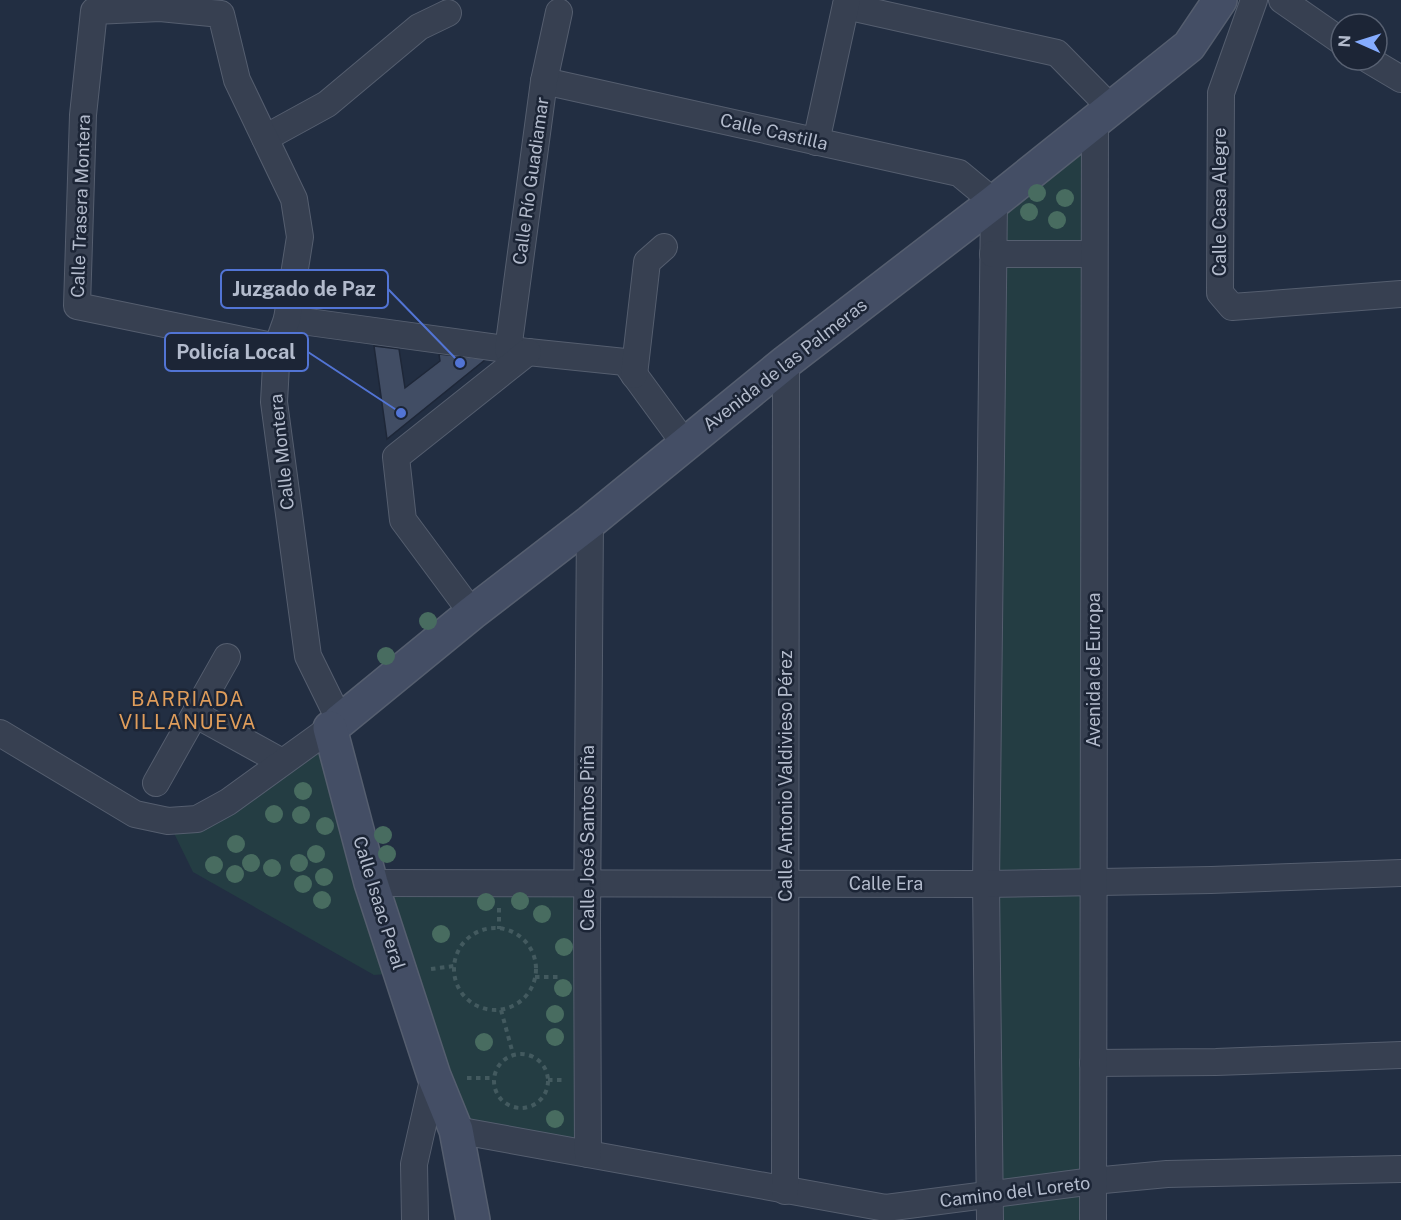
<svg xmlns="http://www.w3.org/2000/svg" width="1401" height="1220" font-family="'Public Sans',sans-serif">
<style>
.green{fill:#243d43}
.building{fill:#414d64;stroke:#1e2738;stroke-width:1.5}
.lines{fill:none;stroke-linecap:round;stroke-linejoin:round}
.street-casing{stroke:#555e6f;stroke-width:28}
.secondary-casing{stroke:#555e6f;stroke-width:36}
.path{stroke:#435a5f;stroke-width:4;stroke-dasharray:4.5 4.5;stroke-linecap:butt}
.street{stroke:#374051;stroke-width:26}
.secondary{stroke:#444e65;stroke-width:33}
.tree{fill:#486c60}
.labels{text-anchor:middle;stroke-width:5;stroke-linejoin:round;paint-order:stroke}
.street-label{font-size:18px;fill:#b3bbcc;stroke:#1c2536}
.neighbourhood-label{font-size:20px;letter-spacing:1.5px;fill:#df9d5b;stroke:#1c2536}
.leader{fill:none;stroke:#5274d4;stroke-width:2}
.callout-dot{fill:#5274d4;stroke:#1c2536;stroke-width:2}
.callout{fill:#1c2536;stroke:#5274d4;stroke-width:2}
.callout-label{font-size:20px;text-anchor:middle;font-weight:bold;fill:#b3bbcc}
</style>
<rect width="100%" height="100%" fill="#222e42"/>
<g class="green">
<path d="M1095,120L1093,1220H990L994,202Z"/>
<path d="M330,728L371,883L587,884L588,1154L456,1130L400,973L374,975L193,872L168,821L197,819Z"/>
</g>
<path class="building" d="M374,346L399,349L405,388L440,361L439,354L486,359L387,439Z"/>
<g class="lines">
<g class="street-casing">
<g id="street">
<path d="M1254,0L1221,93L1220,293L1232,307L1401,294"/>
<path d="M1282,0L1341,41"/>
<path d="M846,6L1057,53L1111,108"/>
<path d="M1369,60L1401,79"/>
<path d="M544,81L959,173L994,202L986,884L990,1220"/>
<path d="M265,138L327,104L419,27L448,13"/>
<path d="M816,142L847,0"/>
<path d="M993,254H1094"/>
<path d="M287,319L528,352L625,362L685,444"/>
<path d="M508,350L544,81L559,12"/>
<path d="M634,375L647,262L664,247"/>
<path d="M472,613L403,520L396,457L528,352"/>
<path d="M195,714L282,762"/>
<path d="M0,733L135,814L168,821L197,819L228,802L340,721L308,656L274,402L277,347L287,319L300,237L294,199L237,80L221,14L160,8L94,11L83,115L77,306L277,347"/>
<path d="M156,783L227,657"/>
<path d="M371,883L986,884L1211,880L1401,873"/>
<path d="M1093,1063L1216,1062L1401,1055"/>
<path d="M456,1130L886,1208L1093,1181L1167,1174L1401,1169"/>
<path d="M588,1154L587,922L590,522"/>
<path d="M785,1191L786,362"/>
<path d="M415,1220L414,1164L434,1076"/>
<path d="M1093,1220L1095,120"/>
</g>
</g>
<g class="secondary-casing">
<g id="secondary">
<path d="M340,721L472,613L590,522L786,362L994,202L1189,46L1220,0"/>
<path d="M330,728L371,883L434,1076L456,1130L473,1220"/>
</g>
</g>
<g class="path">
<path d="M499,908V929"/>
<circle cx="495" cy="969" r="41"/>
<path d="M431,969L454,966"/>
<path d="M535,977H561"/>
<path d="M501,1010L513,1054"/>
<circle cx="521" cy="1081" r="27"/>
<path d="M467,1078H494"/>
<path d="M548,1080H562"/>
</g>
<use href="#street" class="street"/>
<use href="#secondary" class="secondary"/>
</g>
<g class="tree">
<circle cx="1037" cy="193" r="9"/>
<circle cx="1065" cy="198" r="9"/>
<circle cx="1029" cy="212" r="9"/>
<circle cx="1057" cy="220" r="9"/>
<circle cx="428" cy="621" r="9"/>
<circle cx="386" cy="656" r="9"/>
<circle cx="303" cy="791" r="9"/>
<circle cx="274" cy="814" r="9"/>
<circle cx="301" cy="815" r="9"/>
<circle cx="325" cy="826" r="9"/>
<circle cx="383" cy="835" r="9"/>
<circle cx="236" cy="844" r="9"/>
<circle cx="316" cy="854" r="9"/>
<circle cx="387" cy="854" r="9"/>
<circle cx="251" cy="863" r="9"/>
<circle cx="299" cy="863" r="9"/>
<circle cx="214" cy="865" r="9"/>
<circle cx="272" cy="868" r="9"/>
<circle cx="235" cy="874" r="9"/>
<circle cx="324" cy="877" r="9"/>
<circle cx="303" cy="884" r="9"/>
<circle cx="322" cy="900" r="9"/>
<circle cx="520" cy="901" r="9"/>
<circle cx="486" cy="902" r="9"/>
<circle cx="542" cy="914" r="9"/>
<circle cx="441" cy="934" r="9"/>
<circle cx="564" cy="947" r="9"/>
<circle cx="563" cy="988" r="9"/>
<circle cx="555" cy="1014" r="9"/>
<circle cx="555" cy="1037" r="9"/>
<circle cx="484" cy="1042" r="9"/>
<circle cx="555" cy="1119" r="9"/>
</g>
<g class="labels">
<g class="street-label">
<text transform="translate(774 132) rotate(13)" y="6">Calle Castilla</text>
<text transform="translate(531 181) rotate(-82)" y="6">Calle Río Guadiamar</text>
<text transform="translate(1220 202) rotate(-90)" y="6">Calle Casa Alegre</text>
<text transform="translate(81 206) rotate(-88)" y="6">Calle Trasera Montera</text>
<text transform="translate(785 365) rotate(-38)" y="6">Avenida de las Palmeras</text>
<text transform="translate(282 452) rotate(-96)" y="6">Calle Montera</text>
<text transform="translate(1094 670) rotate(-90)" y="6">Avenida de Europa</text>
<text transform="translate(786 776) rotate(-90)" y="6">Calle Antonio Valdivieso Pérez</text>
<text transform="translate(588 838) rotate(-90)" y="6">Calle José Santos Piña</text>
<text x="886" y="890">Calle Era</text>
<text transform="translate(379 903) rotate(73)" y="6">Calle Isaac Peral</text>
<text transform="translate(1015 1192) rotate(-7)" y="6">Camino del Loreto</text>
</g>
<g class="neighbourhood-label">
<text x="188" y="706">BARRIADA<tspan x="188" dy="23">VILLANUEVA</tspan></text>
</g>
</g>
<path class="leader" d="M460 363L388 289M401 413L308 352"/>
<g class="callout-dot">
<circle cx="460" cy="363" r="6"/>
<circle cx="401" cy="413" r="6"/>
</g>
<g class="callout">
<rect x="221" y="270" width="167" height="38" rx="6"/>
<rect x="165" y="333" width="143" height="38" rx="6"/>
</g>
<g class="callout-label">
<text x="304" y="296">Juzgado de Paz</text>
<text x="236" y="359">Policía Local</text>
</g>
<g transform="translate(1359 42) rotate(273)"><circle r="28" fill="#1c2536" stroke="#586172" stroke-width="1.5"/>
<path d="M0-4.5L10 22L0 15L-10 22Z" fill="#85acff"/>
<text y="-9" font-size="16" font-weight="bold" text-anchor="middle" fill="#b3bbcc">N</text>
</g>
</svg>
